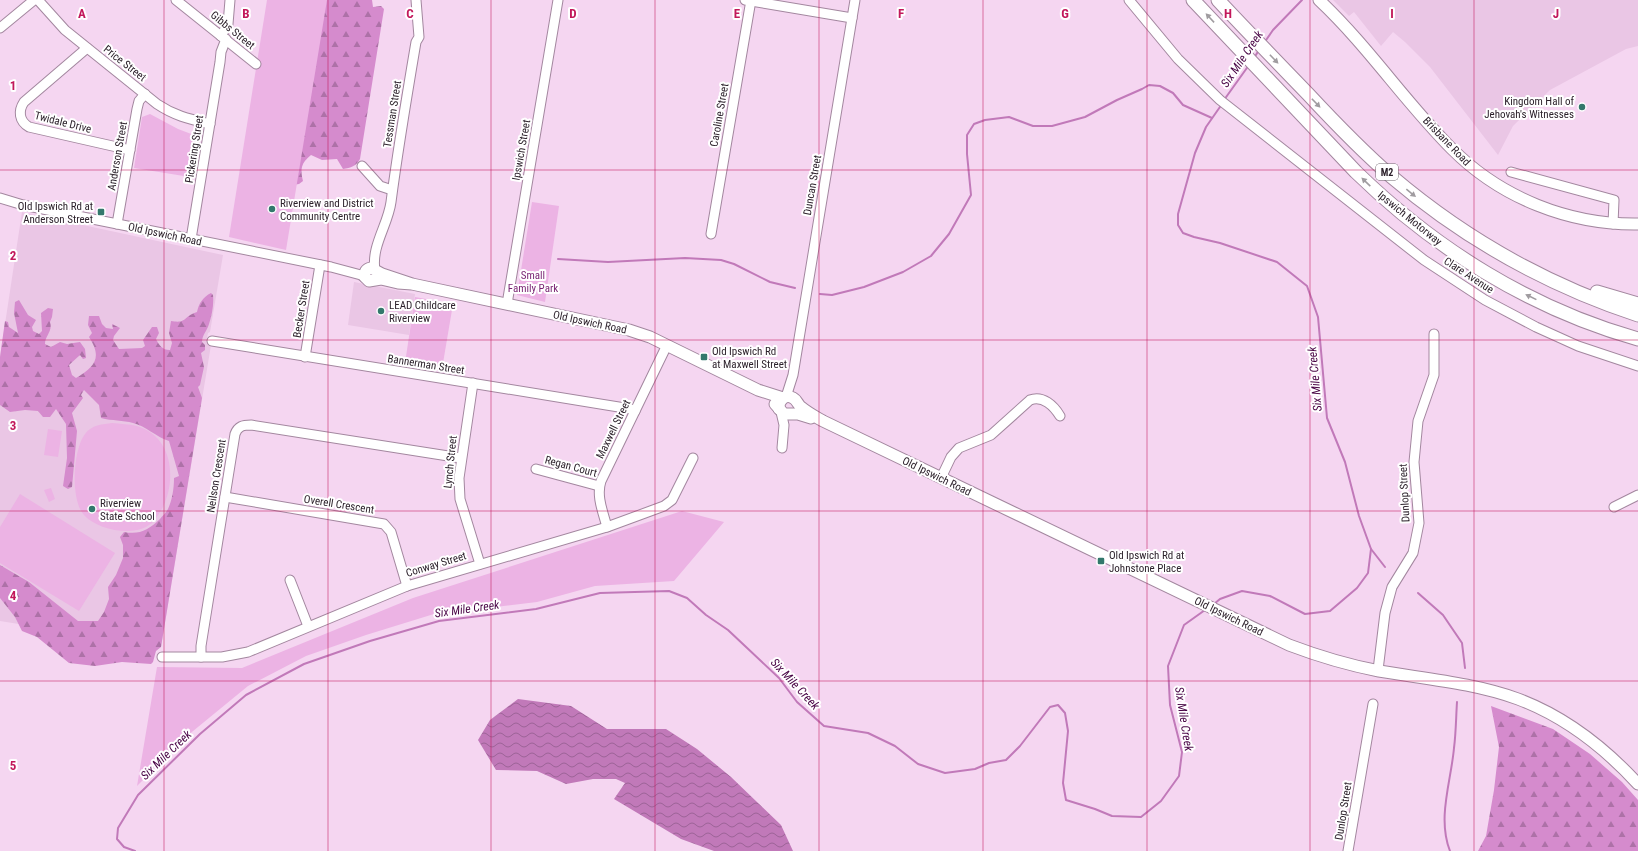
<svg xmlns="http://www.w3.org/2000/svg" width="1638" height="851" font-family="'Roboto Condensed',sans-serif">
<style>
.built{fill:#eac6e5}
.forest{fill:url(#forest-firs)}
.green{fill:#ecb3e4}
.water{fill:url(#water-waves)}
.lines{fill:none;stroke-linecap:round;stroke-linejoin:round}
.stream{stroke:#c179b9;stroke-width:2}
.minor-casing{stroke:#a3879f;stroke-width:11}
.major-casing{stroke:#a3879f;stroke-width:13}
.highway-casing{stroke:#a3879f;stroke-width:15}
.minor{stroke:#fff;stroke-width:9}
.major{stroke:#fff;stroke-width:11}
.highway{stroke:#fff;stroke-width:13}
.oneway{fill:#a09ca0}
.grid{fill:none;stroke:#c2185b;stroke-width:1;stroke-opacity:0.55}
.poi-dot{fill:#33786c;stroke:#fff;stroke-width:1.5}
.labels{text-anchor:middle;stroke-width:4;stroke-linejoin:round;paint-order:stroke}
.shield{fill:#fff;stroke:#6c646b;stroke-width:1}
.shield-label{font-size:10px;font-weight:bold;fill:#2d222c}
.street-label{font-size:11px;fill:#2d222c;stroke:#fff}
.poi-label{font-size:11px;fill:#2d222c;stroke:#fff;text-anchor:start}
.park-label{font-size:11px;fill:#761f70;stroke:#fff}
.water-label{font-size:12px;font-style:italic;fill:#480445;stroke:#fff}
.grid-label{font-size:13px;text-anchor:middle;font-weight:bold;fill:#c2185b;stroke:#fff;stroke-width:4;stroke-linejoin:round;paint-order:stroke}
</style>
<defs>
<pattern id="forest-firs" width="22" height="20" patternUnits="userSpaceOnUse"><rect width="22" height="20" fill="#d58bcd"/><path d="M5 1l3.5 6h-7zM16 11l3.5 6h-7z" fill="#ad71a7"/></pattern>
<pattern id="water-waves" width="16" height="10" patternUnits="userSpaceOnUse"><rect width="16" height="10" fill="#c179b9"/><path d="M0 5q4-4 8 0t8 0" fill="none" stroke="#9d6397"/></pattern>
</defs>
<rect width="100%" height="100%" fill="#f5d6f1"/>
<g class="built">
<path d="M1333,0H1638V46L1626,49L1550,90L1513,126L1498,155L1430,67L1405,42L1393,32L1381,46L1354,12L1349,16Z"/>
<path d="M22,212L223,255L210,332L208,333L206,343L211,345L161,647L0,621V357Z"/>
<path d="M354,282L415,294L409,335L348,325Z"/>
</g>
<g class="forest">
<path d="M292,0H372L373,7L381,6L384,9L360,159C356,166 351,168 343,169L337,159L322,160L311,155C301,163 300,169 303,181L299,184L293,185Z"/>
<path d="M211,293L213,295C214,304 212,315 209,324C207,331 202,335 202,342L205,345V350L201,353L204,367L200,385L198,387L202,398L161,647L156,651L153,662L151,664L122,662L95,666L69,663L37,637L22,631L15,617L0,598V565L29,582L78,621H98L104,612L109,599L108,587L116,575L123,558V545L120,537L124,532C140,535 148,530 160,519C162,516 166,513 168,509C172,500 174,489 174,478L179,476L169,441C156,437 146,426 133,423C123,420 112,421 101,418L99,405L84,390L81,395L83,398L72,413L77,431L72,487L68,489L63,486L67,458L66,424L56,409L50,417H43L38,411L25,410L10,412L0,405V357L5,321L8,322L9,327L18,333L14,313L15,302L19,300L28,315L36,320L32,327L33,331L39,334L42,331L41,313L48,308L53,309L52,317L50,322C53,331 45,336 45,344L51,347L60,342L67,344L80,342L85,349L86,358L83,359L80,355L69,365L72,375L76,378C96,366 102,357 89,337L92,333L88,325L89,316H99L102,324L106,328L113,329L112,324L120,328L114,336L113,340L119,349L142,348L145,346L143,340L152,327H157L159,333L156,339C159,345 162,350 170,350L172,343L169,333L171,321C188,324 183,316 197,312C199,303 203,297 211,293Z"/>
<path d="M1491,706L1553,729L1590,754L1622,782L1638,800V851H1478L1486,836L1494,790L1499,747Z"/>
</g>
<g class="green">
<path d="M267,0H327L286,250L229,237Z"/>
<path d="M150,114L178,129L194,135L196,139L190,177L134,168L142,117Z"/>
<path d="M532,202L559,206L545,302L517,295Z"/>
<path d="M415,297L453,304L442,369L405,363Z"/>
<path d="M112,423C120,424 129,424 137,426C172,436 177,478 163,507C159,514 154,523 146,527C129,536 96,529 84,515C70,500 73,449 85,434C91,425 103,424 112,423Z"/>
<path d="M48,429L62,431L58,457L44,455Z"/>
<path d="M51,488L55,499L49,502L44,490Z"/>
<path d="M20,494L115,553L79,611L0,563V527Z"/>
<path d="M682,511L724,522L674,581L595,586L537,602L434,614L366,635L306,656L248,686L187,736L137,786L157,667L242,668L413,598Z"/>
</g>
<path class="water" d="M518,699L571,706L607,729H666L697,749L731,777L781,825L793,851H714L681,839L614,799L625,783L616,779H593L566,784L537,771L496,770L478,740L490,720Z"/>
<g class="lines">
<g class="stream">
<path d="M1264,43L1273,30L1302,0"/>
<path d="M1254,58L1259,50"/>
<path d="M1224,100L1249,65"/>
<path d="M558,259L608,262L685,258L721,260L734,264L770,282L795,288"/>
<path d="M820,294L832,295L864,287L903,272L931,256L949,234L971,195L967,154V135L974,124L985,120L1009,117L1033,126H1052L1085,117L1117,100L1142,89L1149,85L1160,86L1173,93L1183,105L1212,118"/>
<path d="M1371,549L1385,567"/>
<path d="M1418,593L1443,615L1462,643L1465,668"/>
<path d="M1214,604L1220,599L1242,591L1270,596L1305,614L1330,611L1357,588L1368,573L1371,549L1359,516L1345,462L1327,418L1318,317L1307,286L1277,262L1220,243L1194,237L1183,233L1178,225V214L1195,153L1206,127L1222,104"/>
<path d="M135,851L124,847L117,839L118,828L138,795L200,734L246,695L304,664L370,641L439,621L536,609L600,593L669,591L687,598L706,615L728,630L779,678L797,702L824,726L868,733L895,746L918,764L945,773L975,769L989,763L1006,760L1020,746L1050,707L1058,705L1065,713L1068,731L1063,783L1066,800L1095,809L1112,816L1141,817L1161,801L1179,776L1182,752L1170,705L1168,666L1184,625L1205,610"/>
<path d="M1450,851C1437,818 1451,782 1454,748C1456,733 1456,717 1457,702"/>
</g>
<g class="minor-casing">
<g id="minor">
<path d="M38,0L65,30L157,104C175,116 189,119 210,124"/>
<path d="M176,0L256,64"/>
<path d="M745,0L852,18"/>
<path d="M1129,0L1178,59L1220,100L1424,260L1485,300L1536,327L1578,346L1638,366"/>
<path d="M0,28L34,0"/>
<path d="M221,36L228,24L230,0"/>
<path d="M87,48L24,102C18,111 19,121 29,127L130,150"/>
<path d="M362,166L380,186L392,190"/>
<path d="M1511,172L1614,200L1613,224"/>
<path d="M0,198L23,205L331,267L361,275L365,278"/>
<path d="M117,224L137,109L139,101L145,94"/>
<path d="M711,234L751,0"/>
<path d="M191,239L220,62L221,52L226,39"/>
<path d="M375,270C371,246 388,225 391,202C398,148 407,95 416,42L419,37L416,0"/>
<path d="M507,304L558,0"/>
<path d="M212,341L631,409L635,411"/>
<path d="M305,357L320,265"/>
<path d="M473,383L459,478L460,499L480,564"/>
<path d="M786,397L793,375L855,0"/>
<path d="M781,412L784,425L782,448"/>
<path d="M536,469L599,486"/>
<path d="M941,478L951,457L959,448L991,435L1030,400C1043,395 1054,406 1060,416"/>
<path d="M225,497L384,524L391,532L407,586"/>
<path d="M1614,507L1638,495"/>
<path d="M607,527C603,512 596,496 601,481L667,345"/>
<path d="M290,580L308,626"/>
<path d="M162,657H222L248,652L407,586L607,527L664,506L672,500L693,458"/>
<path d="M201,657V646L235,434C238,426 243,425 251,425L461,458"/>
<path d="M1378,670L1385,613L1392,587L1413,553L1419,523L1414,462L1418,421L1434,375V334"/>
<path d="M1348,851L1373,704"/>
</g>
</g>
<g class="major-casing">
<g id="major">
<path d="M1319,0C1368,46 1405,102 1452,149C1501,198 1569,225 1638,224"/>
<path d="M412,284L382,274L371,268C366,269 364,272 365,277L369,281L381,279L398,283L412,284L629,330L650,337L758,390L783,398"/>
<path d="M775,404L784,414H798L811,418"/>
<path d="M779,409C778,401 785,393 793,398C797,400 798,405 801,407C808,413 816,417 823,421L1289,645C1318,656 1348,665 1379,671C1426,679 1474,683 1518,699C1566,717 1604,747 1638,784"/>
</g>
</g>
<g class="highway-casing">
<g id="highway">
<path d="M1193,0L1356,172C1435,249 1531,309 1638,339"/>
<path d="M1218,0C1248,32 1278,63 1308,94C1335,123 1362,151 1392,177C1465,239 1547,285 1638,315"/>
<path d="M1597,292L1638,304"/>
</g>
</g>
<use href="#minor" class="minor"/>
<use href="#major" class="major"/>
<use href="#highway" class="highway"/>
</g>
<defs><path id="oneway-solid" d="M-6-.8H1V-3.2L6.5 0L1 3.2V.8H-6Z"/></defs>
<g class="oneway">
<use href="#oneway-solid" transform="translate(1210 18) rotate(-133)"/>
<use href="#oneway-solid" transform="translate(1274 59) rotate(46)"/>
<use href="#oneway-solid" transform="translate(1316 103) rotate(46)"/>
<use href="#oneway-solid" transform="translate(1366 182) rotate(-136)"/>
<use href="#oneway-solid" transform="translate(1411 193) rotate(39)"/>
<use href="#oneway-solid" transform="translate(1531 297) rotate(-154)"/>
</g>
<path class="grid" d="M164,0V851M328,0V851M491,0V851M655,0V851M819,0V851M983,0V851M1147,0V851M1310,0V851M1474,0V851M0,170H1638M0,340H1638M0,511H1638M0,681H1638"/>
<g class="poi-dot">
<circle cx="1582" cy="107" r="4"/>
<circle cx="272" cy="209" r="4"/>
<rect x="97" y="208" width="8" height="8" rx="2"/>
<circle cx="381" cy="311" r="4"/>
<rect x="700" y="353" width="8" height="8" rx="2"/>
<circle cx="92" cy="509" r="4"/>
<rect x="1097" y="557" width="8" height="8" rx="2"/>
</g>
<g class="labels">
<rect class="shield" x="1376" y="164" width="22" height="16" rx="3"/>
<g class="shield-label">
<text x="1387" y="176">M2</text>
</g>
<g class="street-label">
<text transform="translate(233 30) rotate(39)" y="4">Gibbs Street</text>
<text transform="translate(125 63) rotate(38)" y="4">Price Street</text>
<text transform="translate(392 114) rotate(-81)" y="4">Tessman Street</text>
<text transform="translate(719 115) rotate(-80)" y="4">Caroline Street</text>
<text transform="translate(63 122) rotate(14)" y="4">Twidale Drive</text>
<text transform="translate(1447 141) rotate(46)" y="4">Brisbane Road</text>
<text transform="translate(194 149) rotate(-81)" y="4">Pickering Street</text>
<text transform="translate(521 150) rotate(-80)" y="4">Ipswich Street</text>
<text transform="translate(117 156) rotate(-80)" y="4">Anderson Street</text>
<text transform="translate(812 185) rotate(-80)" y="4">Duncan Street</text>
<text transform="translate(1410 218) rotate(39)" y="4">Ipswich Motorway</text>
<text transform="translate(165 234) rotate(12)" y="4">Old Ipswich Road</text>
<text transform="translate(1469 275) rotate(33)" y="4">Clare Avenue</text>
<text transform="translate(301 309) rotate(-81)" y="4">Becker Street</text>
<text transform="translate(590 322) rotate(12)" y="4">Old Ipswich Road</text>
<text transform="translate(426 364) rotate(9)" y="4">Bannerman Street</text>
<text transform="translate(613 429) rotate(-64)" y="4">Maxwell Street</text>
<text transform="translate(450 462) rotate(-84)" y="4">Lynch Street</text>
<text transform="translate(571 466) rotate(15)" y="4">Regan Court</text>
<text transform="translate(216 476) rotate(-81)" y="4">Neilson Crescent</text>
<text transform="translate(937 476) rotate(26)" y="4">Old Ipswich Road</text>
<text transform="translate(1404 493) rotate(-93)" y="4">Dunlop Street</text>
<text transform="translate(339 504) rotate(9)" y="4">Overell Crescent</text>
<text transform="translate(436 564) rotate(-17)" y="4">Conway Street</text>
<text transform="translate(1229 616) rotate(26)" y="4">Old Ipswich Road</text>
<text transform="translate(1343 811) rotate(-81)" y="4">Dunlop Street</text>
</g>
<g class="poi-label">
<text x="1574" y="105" text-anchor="end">Kingdom Hall of<tspan x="1574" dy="13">Jehovah's Witnesses</tspan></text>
<text x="280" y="207">Riverview and District<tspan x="280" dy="13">Community Centre</tspan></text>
<text x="93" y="210" text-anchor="end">Old Ipswich Rd at<tspan x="93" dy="13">Anderson Street</tspan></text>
<text x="389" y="309">LEAD Childcare<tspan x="389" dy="13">Riverview</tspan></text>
<text x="712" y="355">Old Ipswich Rd<tspan x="712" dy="13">at Maxwell Street</tspan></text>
<text x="100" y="507">Riverview<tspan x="100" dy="13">State School</tspan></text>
<text x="1109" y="559">Old Ipswich Rd at<tspan x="1109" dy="13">Johnstone Place</tspan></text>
</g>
<g class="park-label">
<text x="533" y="279">Small<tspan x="533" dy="13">Family Park</tspan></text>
</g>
<g class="water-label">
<text transform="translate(1242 59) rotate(-56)" y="4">Six Mile Creek</text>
<text transform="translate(1315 379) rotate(-95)" y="4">Six Mile Creek</text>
<text transform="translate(467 609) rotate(-8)" y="4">Six Mile Creek</text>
<text transform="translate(795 684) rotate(47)" y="4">Six Mile Creek</text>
<text transform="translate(1184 719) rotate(81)" y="4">Six Mile Creek</text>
<text transform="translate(166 755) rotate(-44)" y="4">Six Mile Creek</text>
</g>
</g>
<g class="grid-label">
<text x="82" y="18">A</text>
<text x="246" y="18">B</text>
<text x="410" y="18">C</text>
<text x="573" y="18">D</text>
<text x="737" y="18">E</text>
<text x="901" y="18">F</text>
<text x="1065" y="18">G</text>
<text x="1228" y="18">H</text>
<text x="1392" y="18">I</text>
<text x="1556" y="18">J</text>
<text x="13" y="90">1</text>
<text x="13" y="260">2</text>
<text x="13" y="430">3</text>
<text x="13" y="600">4</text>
<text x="13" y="770">5</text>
</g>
</svg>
